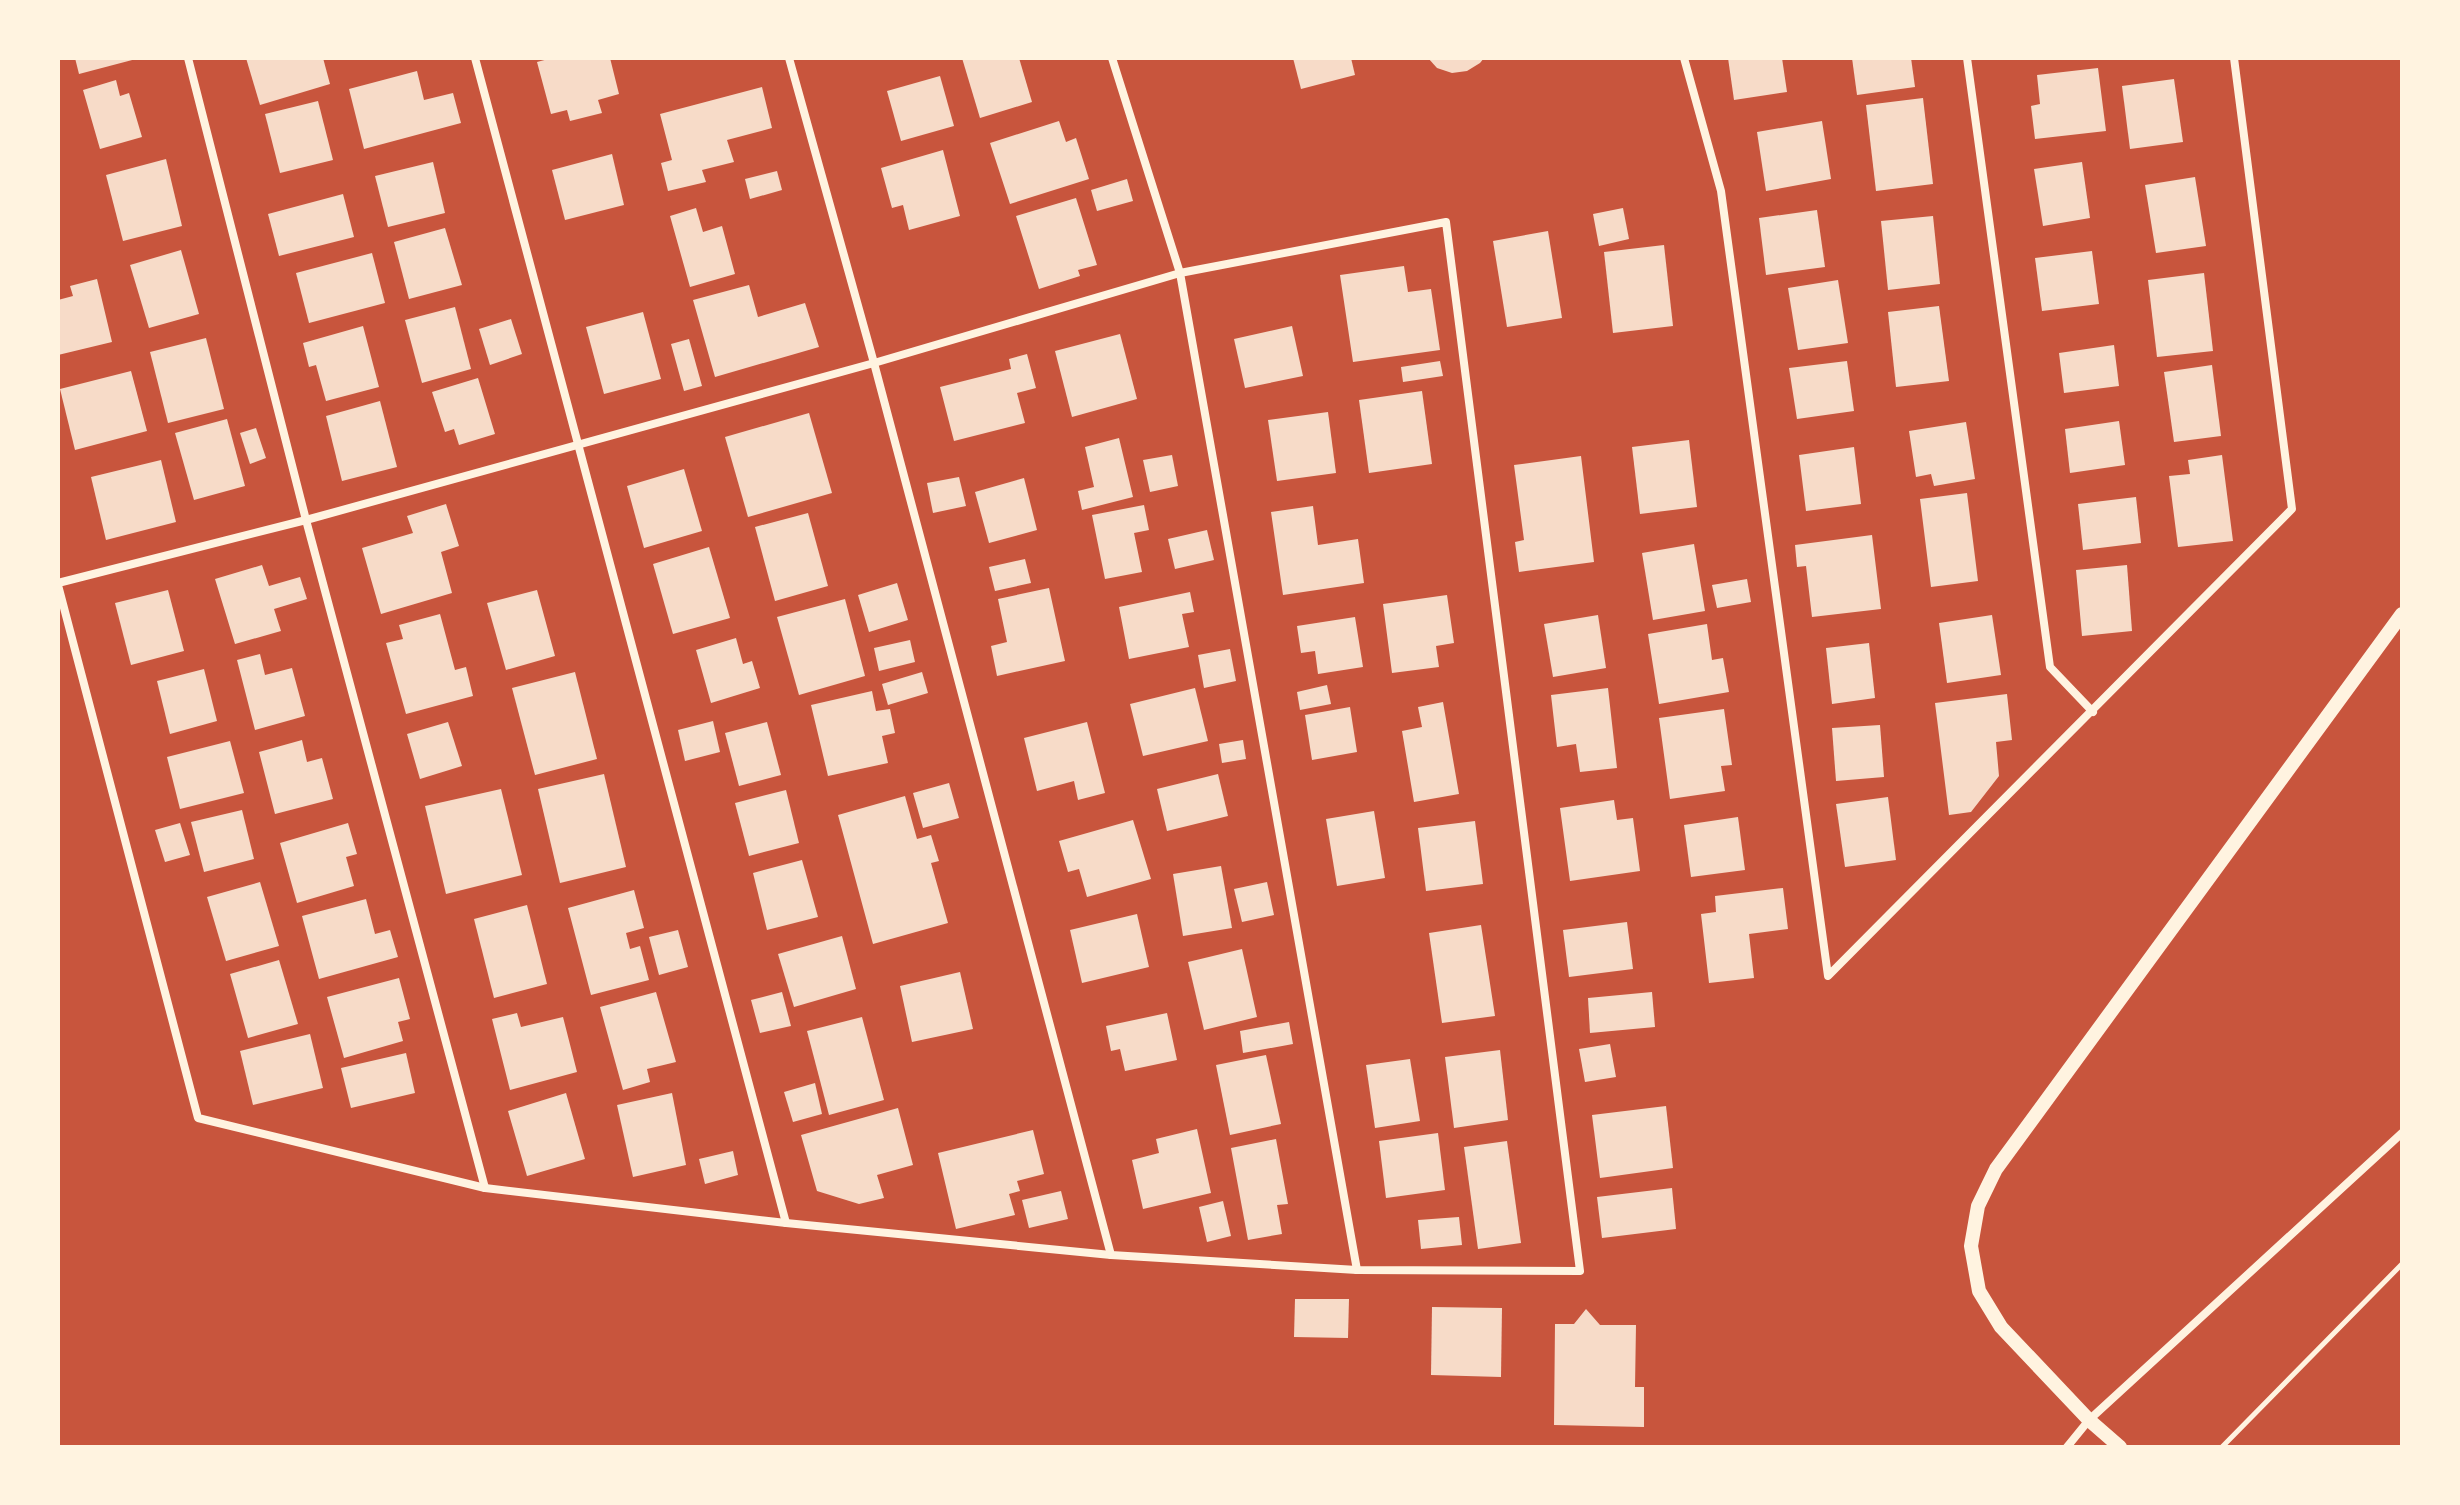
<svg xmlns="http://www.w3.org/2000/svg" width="2460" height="1505" font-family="Helvetica,sans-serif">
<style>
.building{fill:#f7dbc8}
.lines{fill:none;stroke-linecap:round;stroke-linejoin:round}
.path{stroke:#fff3e0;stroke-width:5}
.minor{stroke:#fff3e0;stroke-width:8}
.tertiary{stroke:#fff3e0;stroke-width:14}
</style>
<rect width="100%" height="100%" fill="#c8553d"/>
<g class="building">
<path d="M75,58H135L136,59L79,74Z"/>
<path d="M246,58H323L330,84L260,105Z"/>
<path d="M552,58H610L619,94L598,100L602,113L570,121L567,110L551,114L537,62Z"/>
<path d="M962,58H1019L1032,102L980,118Z"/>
<path d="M1293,58H1351L1355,75L1301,89Z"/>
<path d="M1428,58H1484L1480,63L1467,71L1452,73L1437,68Z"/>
<path d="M1728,58H1782L1787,92L1734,100Z"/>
<path d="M1852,58H1911L1915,87L1857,95Z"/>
<path d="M2098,68L2106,131L2035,139L2031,106L2040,104L2037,75Z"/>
<path d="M417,71L424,100L453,93L461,123L364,149L349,89Z"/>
<path d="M940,76L954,126L901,141L887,91Z"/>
<path d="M2174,79L2183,142L2130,149L2122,86Z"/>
<path d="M116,80L120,96L129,93L142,137L100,149L83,90Z"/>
<path d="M762,87L772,128L727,140L734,162L702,170L706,182L668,191L661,163L672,160L660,114Z"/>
<path d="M1923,98L1933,184L1876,191L1866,105Z"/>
<path d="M318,101L333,160L280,173L265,114Z"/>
<path d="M1059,121L1066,142L1076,138L1089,179L1010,204L990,143Z"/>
<path d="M1822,121L1831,179L1766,191L1757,132Z"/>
<path d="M943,150L960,216L909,230L903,205L892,208L881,168Z"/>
<path d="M612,154L624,205L565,220L552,170Z"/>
<path d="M166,159L182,226L123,241L106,175Z"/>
<path d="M433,162L445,213L388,227L375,176Z"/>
<path d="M2082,162L2090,218L2043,226L2034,169Z"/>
<path d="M777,171L782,190L750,199L745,179Z"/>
<path d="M2195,177L2206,246L2156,253L2145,185Z"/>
<path d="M1127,179L1133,201L1097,211L1091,190Z"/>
<path d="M343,194L354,237L279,256L268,214Z"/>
<path d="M1076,198L1097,265L1078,270L1080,276L1039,289L1016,216Z"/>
<path d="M696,208L703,232L722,226L735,274L690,287L670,216Z"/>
<path d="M1623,208L1629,239L1599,246L1593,214Z"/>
<path d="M1817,210L1825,267L1766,275L1759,218Z"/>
<path d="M1933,216L1940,284L1888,290L1881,221Z"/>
<path d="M445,228L462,285L409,299L394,242Z"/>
<path d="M1548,231L1562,318L1507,327L1493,241Z"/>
<path d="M1664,245L1673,326L1613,333L1604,252Z"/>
<path d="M181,250L199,314L149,328L130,265Z"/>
<path d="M2092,251L2099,304L2042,311L2035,258Z"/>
<path d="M372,253L385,303L309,323L296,273Z"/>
<path d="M1404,266L1408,292L1431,289L1440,350L1353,362L1340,275Z"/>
<path d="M2204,273L2213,351L2157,357L2148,280Z"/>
<path d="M97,279L112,342L58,355V300L73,296L70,286Z"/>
<path d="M1838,280L1848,343L1798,350L1788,288Z"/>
<path d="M749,285L758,317L805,303L819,347L715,377L693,300Z"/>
<path d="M1939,306L1949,381L1896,387L1888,312Z"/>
<path d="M455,307L471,369L422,383L405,320Z"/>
<path d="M643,312L661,379L604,394L586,327Z"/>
<path d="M511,319L522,354L490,365L479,329Z"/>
<path d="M363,326L379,387L326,401L316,365L309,367L303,343Z"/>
<path d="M1292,326L1303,376L1245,388L1234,339Z"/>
<path d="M1120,334L1137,399L1072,417L1055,351Z"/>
<path d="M206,338L224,409L168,423L150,352Z"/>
<path d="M689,339L702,386L684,391L671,344Z"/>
<path d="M2114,345L2119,386L2064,393L2059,353Z"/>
<path d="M1027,354L1036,388L1017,393L1025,423L954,441L940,387L1011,369L1009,359Z"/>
<path d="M1440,361L1443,376L1403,382L1401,367Z"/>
<path d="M1847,361L1854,411L1797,419L1789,368Z"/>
<path d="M2212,365L2221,436L2174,442L2164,372Z"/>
<path d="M131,371L147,431L75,450L60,389Z"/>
<path d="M478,378L495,434L459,445L454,429L445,432L432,392Z"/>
<path d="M1422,391L1432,464L1369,473L1359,400Z"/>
<path d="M380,401L397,467L342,481L326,416Z"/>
<path d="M1328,412L1336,473L1277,481L1268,420Z"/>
<path d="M809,413L832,493L748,517L725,437Z"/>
<path d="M227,419L245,486L194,500L175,433Z"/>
<path d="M2119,421L2125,465L2070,473L2065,429Z"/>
<path d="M1966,422L1975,479L1934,486L1931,474L1916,477L1909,431Z"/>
<path d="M256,428L266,458L250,464L240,433Z"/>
<path d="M1119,438L1133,497L1082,510L1078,491L1094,487L1085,447Z"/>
<path d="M1689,440L1697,507L1640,514L1632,447Z"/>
<path d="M1854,447L1861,504L1806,511L1799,455Z"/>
<path d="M1172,455L1178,486L1150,492L1143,460Z"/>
<path d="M2222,455L2233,541L2178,547L2169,476L2190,474L2188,460Z"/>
<path d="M1581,456L1594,562L1519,572L1515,542L1524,540L1514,465Z"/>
<path d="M161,460L176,522L106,540L91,477Z"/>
<path d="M684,469L702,531L644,548L627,486Z"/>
<path d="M959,477L966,506L933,513L927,483Z"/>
<path d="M1024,478L1037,530L989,543L975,492Z"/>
<path d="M1967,493L1978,581L1931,587L1920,499Z"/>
<path d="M2136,497L2141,543L2083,550L2078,504Z"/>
<path d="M446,504L459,546L441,552L452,593L381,614L362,548L413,533L407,516Z"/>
<path d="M1144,505L1149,530L1134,533L1142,572L1105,579L1092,515Z"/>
<path d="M1313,506L1318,545L1358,539L1364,583L1283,595L1271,512Z"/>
<path d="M808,513L828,586L775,601L755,527Z"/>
<path d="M1207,530L1214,560L1175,569L1168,539Z"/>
<path d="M1872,535L1881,609L1812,617L1806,566L1797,567L1795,545Z"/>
<path d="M1694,544L1705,611L1653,620L1642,553Z"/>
<path d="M709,547L730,618L673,634L653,564Z"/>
<path d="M1025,559L1031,583L995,591L989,567Z"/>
<path d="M262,565L269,586L300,577L307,599L274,609L281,631L235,644L215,579Z"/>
<path d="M2127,565L2132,631L2082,636L2076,570Z"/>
<path d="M1747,579L1751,602L1717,608L1712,585Z"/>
<path d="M897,583L908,620L869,632L858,595Z"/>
<path d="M1049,588L1065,661L997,676L991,646L1007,642L998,599Z"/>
<path d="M168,590L184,651L131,665L115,603Z"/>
<path d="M537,590L555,656L506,670L487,603Z"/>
<path d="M1190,592L1194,612L1182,614L1189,647L1129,659L1119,607Z"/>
<path d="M1447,595L1454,643L1436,646L1439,667L1392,673L1383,604Z"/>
<path d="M845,599L865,676L799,695L777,617Z"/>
<path d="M440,614L455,670L466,667L473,696L406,714L386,643L403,639L399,625Z"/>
<path d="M1598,615L1606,668L1553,677L1544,624Z"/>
<path d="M1992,615L2001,675L1947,683L1939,623Z"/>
<path d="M1355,617L1363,667L1318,674L1315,651L1301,653L1297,626Z"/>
<path d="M1707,624L1712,660L1723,658L1729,692L1659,704L1648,634Z"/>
<path d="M736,638L743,664L752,661L760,688L711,703L696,650Z"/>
<path d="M910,640L915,662L879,671L874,648Z"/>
<path d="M1869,643L1875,698L1832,704L1826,648Z"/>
<path d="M1230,649L1236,681L1204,688L1198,655Z"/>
<path d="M260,654L265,675L292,668L305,716L255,730L237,660Z"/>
<path d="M204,669L217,721L170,734L157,681Z"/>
<path d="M575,672L597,759L535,775L512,688Z"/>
<path d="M922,672L928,693L888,705L882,684Z"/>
<path d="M1327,685L1331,704L1300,710L1297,692Z"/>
<path d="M1195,688L1208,741L1143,756L1130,704Z"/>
<path d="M1608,688L1617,768L1580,772L1576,744L1557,747L1551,695Z"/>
<path d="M872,691L876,711L890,709L895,733L882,736L888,763L828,776L811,705Z"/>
<path d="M2007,694L2012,740L1996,742L1999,776L1971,812L1949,815L1935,703Z"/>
<path d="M1443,702L1459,794L1414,802L1402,731L1422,727L1418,707Z"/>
<path d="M1350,707L1357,752L1312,760L1305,715Z"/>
<path d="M1724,709L1732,765L1721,766L1725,791L1670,799L1659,718Z"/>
<path d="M713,721L720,752L685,761L678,730Z"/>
<path d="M448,722L462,766L420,779L407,734Z"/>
<path d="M767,722L781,775L739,786L725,733Z"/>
<path d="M1087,722L1105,793L1078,800L1074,781L1037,791L1024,738Z"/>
<path d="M1880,725L1884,777L1836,781L1832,728Z"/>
<path d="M302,740L307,762L322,758L333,799L275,814L259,752Z"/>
<path d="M1243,740L1246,759L1222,763L1219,744Z"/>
<path d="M230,741L244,793L180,809L167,757Z"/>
<path d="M604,774L626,867L560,883L538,789Z"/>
<path d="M1218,774L1228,816L1167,831L1157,789Z"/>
<path d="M949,783L959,818L923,828L913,793Z"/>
<path d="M501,789L522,875L446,894L425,806Z"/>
<path d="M786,790L799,843L749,856L735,803Z"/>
<path d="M905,796L917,839L931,835L939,861L931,863L948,923L873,944L838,815Z"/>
<path d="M1888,797L1896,860L1845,867L1836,804Z"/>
<path d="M1614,800L1617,820L1633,818L1640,871L1570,881L1560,808Z"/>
<path d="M242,810L254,859L204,872L191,822Z"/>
<path d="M1374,811L1385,878L1337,886L1326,819Z"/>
<path d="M1738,817L1745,870L1691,877L1684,825Z"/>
<path d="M1133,820L1151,879L1087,897L1079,869L1068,872L1059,841Z"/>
<path d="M1475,821L1483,884L1426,891L1418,828Z"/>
<path d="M180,823L190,855L165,862L155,830Z"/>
<path d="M348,823L357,854L346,857L354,886L297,903L280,843Z"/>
<path d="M802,860L818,917L767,930L753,873Z"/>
<path d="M1221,866L1232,928L1183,936L1173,874Z"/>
<path d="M260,882L279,946L226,961L207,897Z"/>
<path d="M1267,882L1274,915L1242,922L1234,889Z"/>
<path d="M1783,888L1788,929L1749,934L1754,978L1709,983L1701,914L1716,912L1715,896Z"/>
<path d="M634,890L644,928L626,933L630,949L640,946L649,980L591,995L568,908Z"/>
<path d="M366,899L375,934L390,930L398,957L319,979L302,916Z"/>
<path d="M527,905L547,984L494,998L474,919Z"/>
<path d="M1137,914L1149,967L1082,983L1070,930Z"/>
<path d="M1627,922L1633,969L1569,977L1563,930Z"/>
<path d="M1481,925L1495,1016L1442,1023L1429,933Z"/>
<path d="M678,930L688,967L659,975L649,937Z"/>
<path d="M842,936L856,989L794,1007L778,954Z"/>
<path d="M1242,949L1257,1017L1204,1030L1188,962Z"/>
<path d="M279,960L298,1024L248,1038L230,974Z"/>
<path d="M960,972L973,1029L912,1042L900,986Z"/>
<path d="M399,978L410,1019L398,1022L403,1041L344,1058L327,997Z"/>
<path d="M656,992L676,1062L647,1069L650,1082L623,1090L600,1007Z"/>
<path d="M782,992L791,1026L760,1033L751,1000Z"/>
<path d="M1652,992L1655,1027L1590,1033L1588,998Z"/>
<path d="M517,1013L521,1027L563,1017L577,1072L510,1090L492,1019Z"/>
<path d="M1167,1013L1177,1060L1125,1071L1120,1049L1111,1051L1106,1026Z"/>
<path d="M862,1017L884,1100L829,1115L807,1031Z"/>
<path d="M1289,1022L1293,1044L1243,1053L1240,1031Z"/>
<path d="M310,1034L323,1088L253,1105L240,1051Z"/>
<path d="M1610,1044L1616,1077L1585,1082L1579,1049Z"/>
<path d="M1500,1050L1508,1120L1454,1128L1445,1057Z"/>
<path d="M406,1053L415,1093L351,1108L341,1068Z"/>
<path d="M1266,1055L1281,1124L1230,1135L1216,1065Z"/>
<path d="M1410,1059L1420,1121L1375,1128L1366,1065Z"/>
<path d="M815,1083L822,1114L793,1122L784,1092Z"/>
<path d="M566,1093L585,1159L527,1176L508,1111Z"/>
<path d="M672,1093L686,1165L633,1177L617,1105Z"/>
<path d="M1666,1106L1673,1168L1600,1178L1592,1115Z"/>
<path d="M898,1108L913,1165L877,1175L884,1198L859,1204L817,1191L801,1135Z"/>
<path d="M1197,1129L1211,1193L1143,1209L1132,1160L1159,1153L1156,1139Z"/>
<path d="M1033,1130L1044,1174L1017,1181L1020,1191L1009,1194L1015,1215L956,1229L938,1153Z"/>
<path d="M1438,1133L1445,1190L1386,1198L1379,1141Z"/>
<path d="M1276,1139L1288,1204L1277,1205L1282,1234L1248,1240L1231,1148Z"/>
<path d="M1507,1141L1521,1243L1478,1249L1464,1147Z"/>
<path d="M733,1151L738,1175L705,1184L699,1159Z"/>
<path d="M1672,1188L1676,1229L1602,1238L1597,1197Z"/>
<path d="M1061,1191L1068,1219L1029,1228L1022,1200Z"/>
<path d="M1223,1201L1231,1236L1207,1242L1199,1207Z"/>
<path d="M1459,1217L1462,1245L1421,1249L1418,1220Z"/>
<path d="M1295,1299H1349L1348,1338L1294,1337Z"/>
<path d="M1432,1307L1502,1308L1501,1377L1431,1375Z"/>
<path d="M1586,1309L1600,1325H1636L1635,1387H1644V1427L1554,1425L1555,1324H1574Z"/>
</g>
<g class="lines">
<path class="path" d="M2222,1447L2402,1264"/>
<g class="minor">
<path d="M188,58L306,520L485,1188"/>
<path d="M475,58L786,1223"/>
<path d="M789,58L874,363L1111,1255"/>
<path d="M1112,58L1180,273L1357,1270"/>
<path d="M1684,58L1721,191L1828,976L2292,509L2234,58"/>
<path d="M1967,58L2050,667L2093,712"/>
<path d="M58,583L306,520L874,363L1180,273L1446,222L1580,1271L1357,1270L1111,1255L786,1223L485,1188L198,1118L58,585"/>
<path d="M2067,1447L2089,1420L2402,1133"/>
</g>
<path class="tertiary" d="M2120,1447L2089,1420L2001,1327L1979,1291L1971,1246L1978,1206L1996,1169L2402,614"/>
</g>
<rect width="2460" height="1505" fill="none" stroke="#fff3e0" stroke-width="120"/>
</svg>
